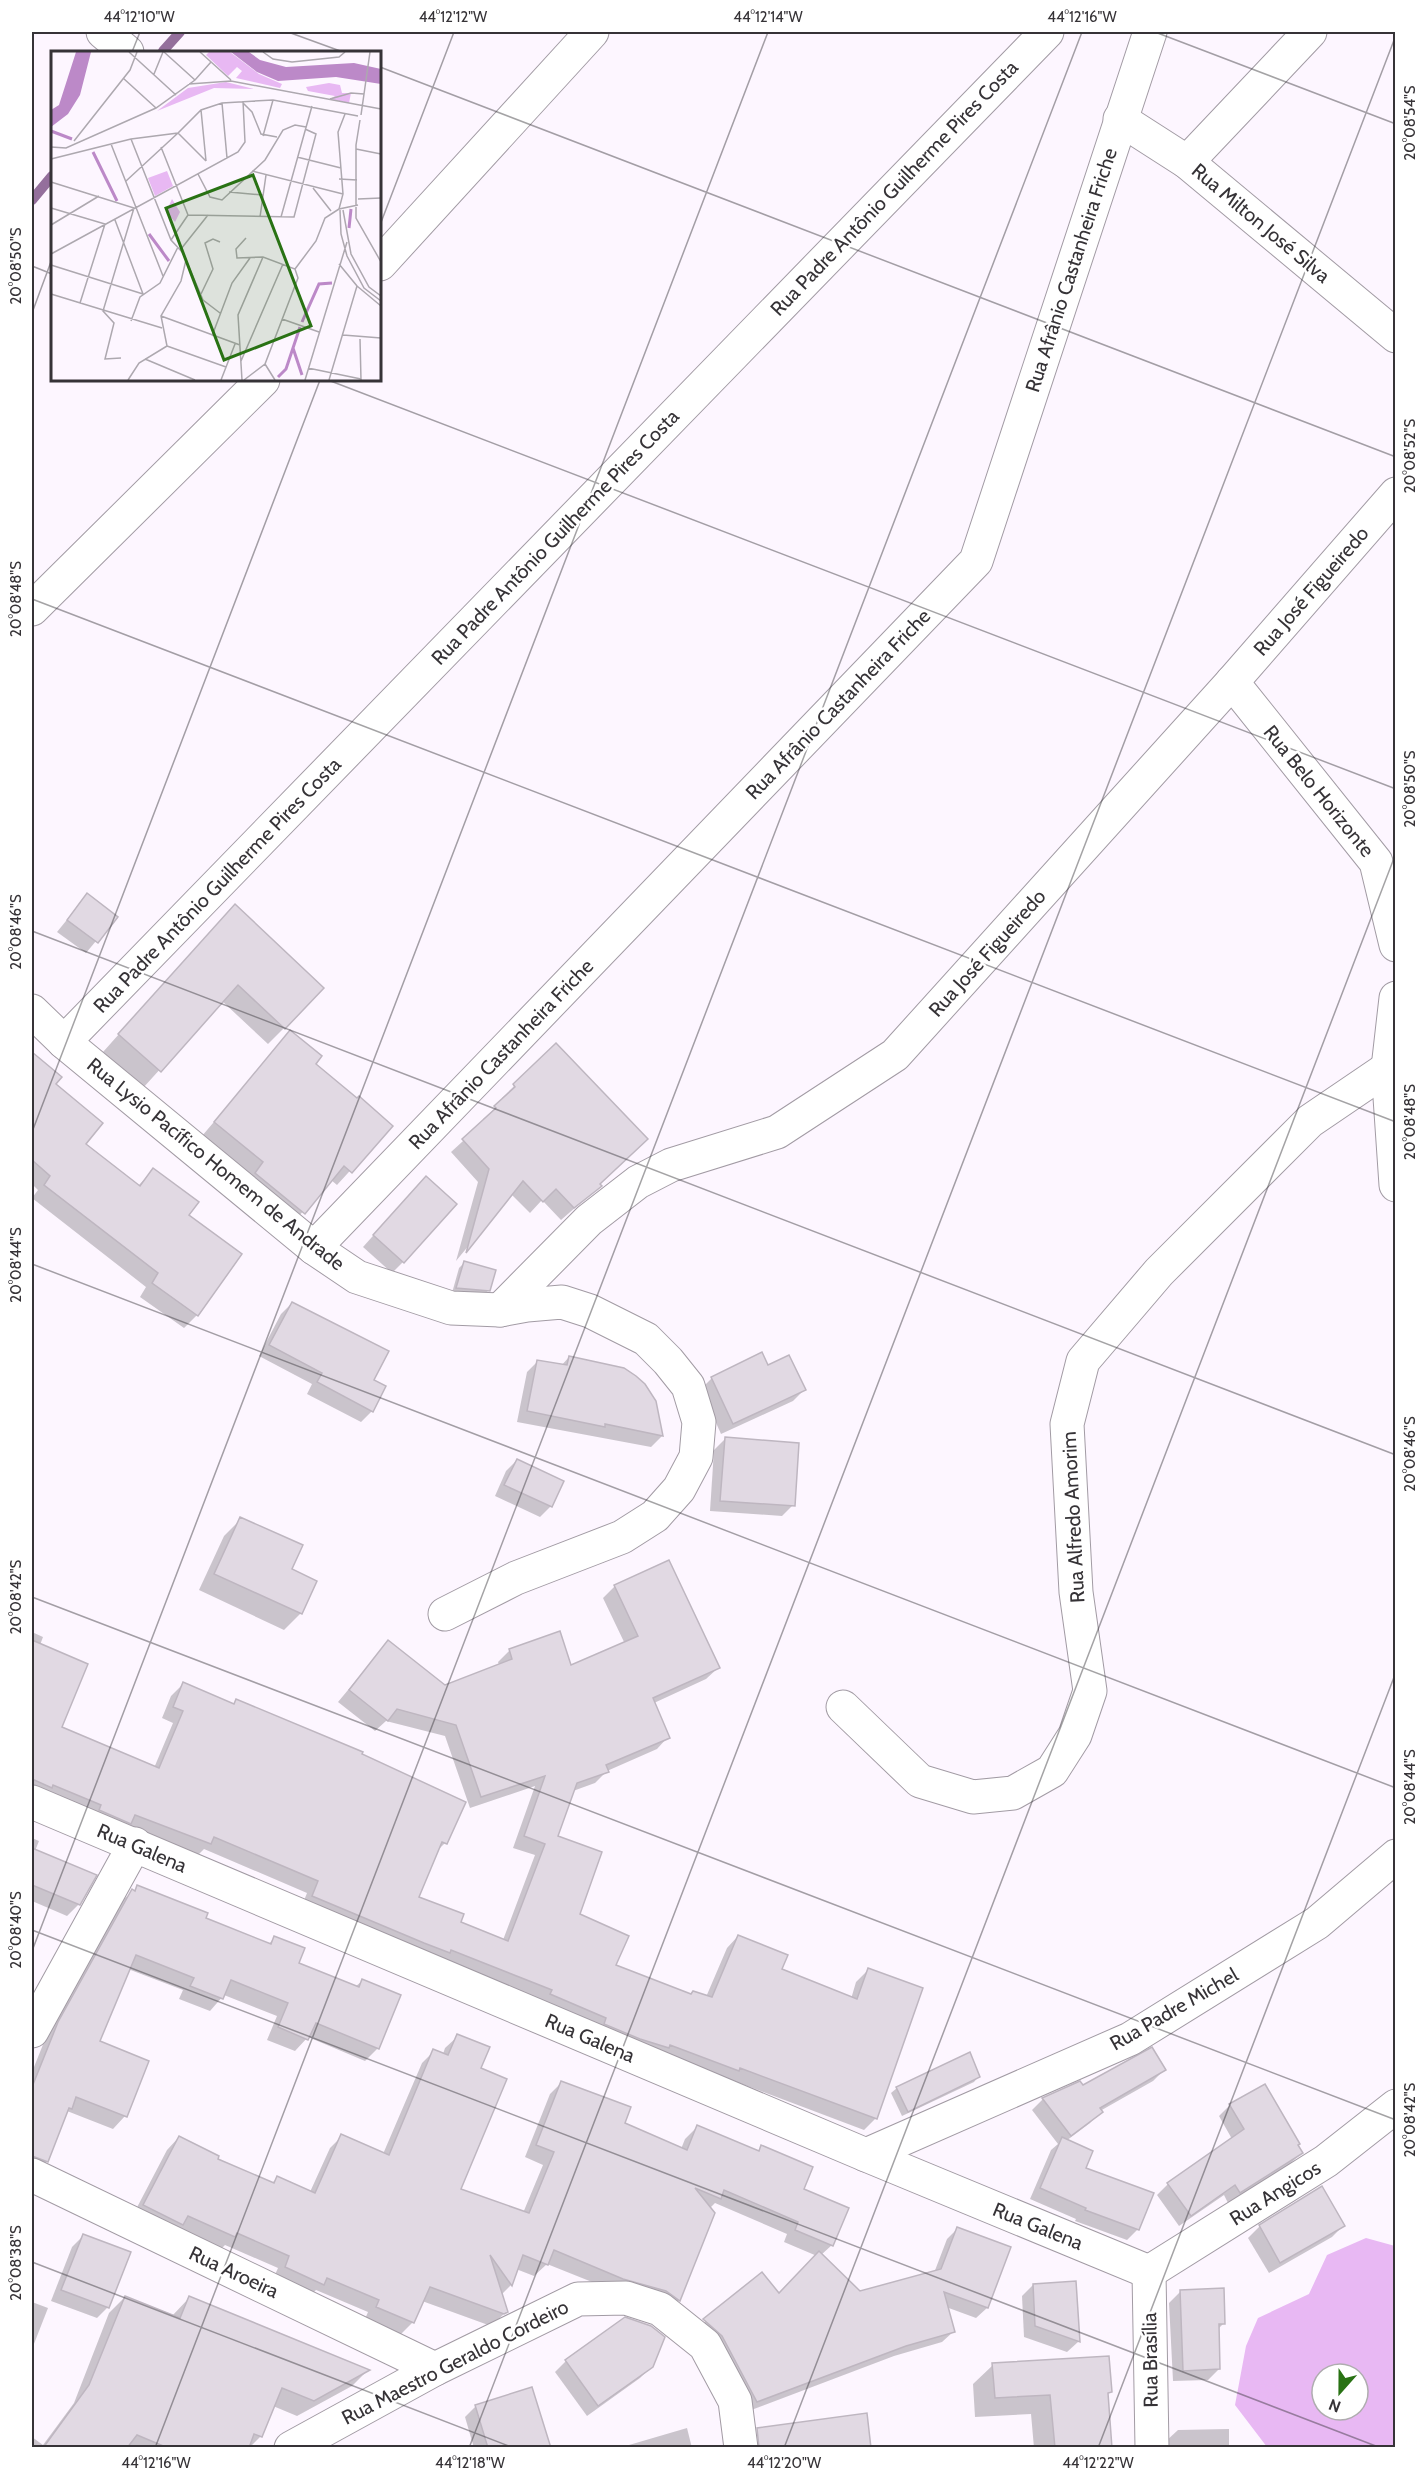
<svg xmlns="http://www.w3.org/2000/svg" width="1427" height="2479" font-family="Cabin,sans-serif">
<style>
.green{fill:#e8b8f3;fill-rule:evenodd}
.shadow{fill:#0003}
.lines{fill:none;stroke-linecap:round;stroke-linejoin:round}
.stream{stroke:#946f9c;stroke-width:10}
.building{fill:#e1d9e3;stroke:#beb6c0;stroke-width:1.5}
.minor-casing{stroke:#a29ba4;stroke-width:35}
.minor{stroke:#fff;stroke-width:33}
.ticks{fill:none;stroke:#363337;stroke-width:1.5;stroke-opacity:0.45}
.labels{text-anchor:middle;stroke-width:5;stroke-linejoin:round;paint-order:stroke}
.street-label{font-size:20px;fill:#363337;stroke:#fff}
.inset-river{fill:none;stroke:#bc89c8;stroke-width:3}
.inset-road{fill:none;stroke:#ada8af;stroke-width:1.5}
.view{fill:#297214;fill-opacity:0.15;stroke:#297214;stroke-width:3}
.inset-edge{fill:none;stroke:#363337;stroke-width:3}
.neatline{fill:none;stroke:#363337;stroke-width:2}
.ticks-label{font-size:15px;text-anchor:middle;fill:#363337}
</style>
<rect width="100%" height="100%" fill="#fdf6ff"/>
<path class="green" d="M1366,2238L1395,2246V2447H1267L1235,2405L1246,2346L1258,2318L1309,2294L1327,2255ZM1322,2374H1358V2410H1322Z"/>
<g class="shadow">
<path d="M87,895L116,917L86,953L57,932Z"/>
<path d="M218,923L284,1028L268,1044L222,1001L143,1088L103,1052Z"/>
<path d="M290,1032L314,1064L391,1126L337,1185L331,1180L290,1226L202,1136Z"/>
<path d="M556,1045L600,1186L561,1220L542,1200L530,1213L511,1194L456,1261L478,1182L451,1152L485,1121L483,1119L504,1100L502,1098Z"/>
<path d="M32,1054L60,1077L54,1085L83,1144L138,1186L153,1170L187,1216L197,1315L184,1328L140,1297L146,1287L32,1198L38,1190L32,1184Z"/>
<path d="M415,1189L403,1262L392,1273L363,1247Z"/>
<path d="M464,1263L489,1290L483,1295L452,1293L459,1268Z"/>
<path d="M292,1303L372,1380V1411L361,1422L307,1394L312,1384L259,1356L281,1314Z"/>
<path d="M569,1357L662,1436L651,1447L517,1422L527,1372L538,1361L561,1366Z"/>
<path d="M768,1367L804,1390L793,1401L721,1434L701,1389L712,1378Z"/>
<path d="M725,1439L793,1505L782,1516L710,1511L714,1450Z"/>
<path d="M517,1460L562,1482L551,1506L540,1517L495,1496L506,1471Z"/>
<path d="M241,1519L301,1613L284,1630L199,1590L224,1536Z"/>
<path d="M615,1586L718,1668L706,1679L654,1703L668,1737L657,1749L607,1771L595,1783L573,1791L556,1837L578,1914L614,1966L690,1995L706,1997L727,1948L738,1936L780,1970L851,1999L856,1982L868,1970L876,2118L864,2130L729,2079L301,1908L307,1893L204,1849L198,1855L32,1796V1728L68,1742L154,1768L173,1723L162,1718L171,1696L183,1684L233,1705L236,1701L445,1843L437,1851L417,1898L459,1923L503,1940L535,1855L513,1848L535,1786L470,1808L445,1736L386,1721L375,1731L338,1702L388,1642L444,1686L499,1665L498,1662L510,1650L571,1667L625,1644L603,1598Z"/>
<path d="M32,1632L43,1637L40,1645L56,1722L32,1708Z"/>
<path d="M32,1838L39,1841L35,1851L79,1904L67,1916L32,1901Z"/>
<path d="M138,1887L204,1919L268,1945L275,1937L297,1964L355,1987L362,1981L378,2048L365,2061L308,2037L295,2051L267,2040L277,2016L224,1995L210,2011L179,1999L183,1990L128,1969L98,2042L147,2062L125,2116L113,2129L67,2111L47,2161L34,2174L32,2173V2072L46,2037L119,1903Z"/>
<path d="M458,2036L479,2069L459,2190L523,2213L543,2165L525,2157L550,2094L562,2082L623,2124L681,2149L685,2139L697,2127L757,2152L762,2147L802,2190L832,2245L821,2255L860,2292L934,2273L947,2239L957,2229L1009,2248L987,2308L976,2318L946,2307L953,2332L942,2342L894,2356L746,2412L694,2331L762,2274L779,2295L817,2256L784,2242L787,2234L715,2203L709,2209L713,2214L679,2300L667,2312L547,2264L534,2276L516,2269L511,2285L501,2295L506,2312L491,2326L422,2301L413,2322L401,2334L365,2319L368,2312L316,2290L310,2296L273,2279L278,2268L225,2245L222,2248L177,2228L132,2217L167,2150L179,2137L216,2160L272,2183L277,2178L310,2192L330,2148L342,2136L383,2154L422,2063L434,2051L443,2054L445,2048Z"/>
<path d="M1164,2070L1153,2081L1100,2111L1090,2123L1066,2141L1084,2168L1138,2229L1127,2240L1075,2221L1076,2219L1030,2199L1051,2150L1058,2144L1032,2110L1043,2099L1082,2087Z"/>
<path d="M979,2076L974,2082L902,2116L891,2093L897,2088Z"/>
<path d="M1230,2105L1296,2145L1301,2153L1290,2164L1228,2203L1224,2195L1179,2226L1157,2195L1168,2184L1232,2139L1219,2116Z"/>
<path d="M1321,2188L1343,2226L1332,2237L1269,2273L1248,2238L1259,2227Z"/>
<path d="M83,2236L108,2307L97,2318L51,2301L72,2247Z"/>
<path d="M1075,2283L1078,2342L1067,2352L1024,2337L1022,2296L1033,2285Z"/>
<path d="M1180,2292L1224,2323L1217,2330L1219,2369L1208,2380L1173,2381L1169,2303Z"/>
<path d="M125,2297L172,2316L189,2298L367,2371L352,2386L297,2416L273,2406L261,2436L249,2448H32V2437L43,2445L74,2403L109,2313Z"/>
<path d="M32,2302L48,2308L32,2349Z"/>
<path d="M566,2361L652,2366L640,2378L587,2416L555,2372Z"/>
<path d="M993,2365L1110,2392L1106,2396L1110,2448H1034L1031,2414L975,2417L973,2384Z"/>
<path d="M476,2406L541,2448H474L465,2417Z"/>
<path d="M687,2428L692,2448H626L629,2445Z"/>
<path d="M1229,2429V2448H1165V2442L1178,2430Z"/>
</g>
<g class="lines">
<g class="stream">
<path d="M163,51L180,32"/>
<path d="M32,200L52,176"/>
</g>
</g>
<g class="building">
<path d="M87,893L118,917L98,943L67,920Z"/>
<path d="M235,904L324,988L285,1029L238,985L161,1072L118,1034Z"/>
<path d="M290,1030L322,1056L316,1064L357,1098L359,1096L393,1126L352,1173L344,1166L305,1214L255,1173L263,1162L214,1122Z"/>
<path d="M556,1043L648,1139L600,1184L602,1186L574,1208L556,1189L543,1202L523,1181L466,1253L489,1169L462,1139L496,1108L494,1106L515,1087L513,1084Z"/>
<path d="M32,1052L62,1077L56,1084L103,1123L86,1144L140,1186L153,1168L199,1202L189,1215L242,1254L198,1316L152,1283L158,1273L44,1185L50,1176L32,1160Z"/>
<path d="M426,1176L457,1204L404,1263L373,1235Z"/>
<path d="M464,1261L496,1270L490,1291L456,1288Z"/>
<path d="M292,1302L389,1351L374,1380L386,1386L373,1412L317,1382L322,1373L269,1345Z"/>
<path d="M762,1352L768,1365L789,1355L806,1390L733,1424L711,1377Z"/>
<path d="M569,1356L624,1368L636,1376L645,1384L656,1401L663,1436L605,1424V1427L527,1411L537,1360L567,1365Z"/>
<path d="M725,1437L799,1443L795,1506L720,1501Z"/>
<path d="M517,1459L564,1481L552,1507L504,1485Z"/>
<path d="M240,1517L303,1545L292,1569L317,1581L302,1614L214,1574Z"/>
<path d="M669,1560L720,1668L653,1698L670,1738L606,1765L609,1772L577,1783L558,1836L602,1852L580,1914L629,1936L616,1965L691,1994L693,1991L712,1997L738,1935L788,1955L782,1969L857,1999L868,1968L923,1988L877,2119L740,2068L739,2071L670,2045L669,2048L640,2039L604,2024L606,2018L550,1994L552,1990L451,1950L450,1953L424,1943L312,1896L318,1881L214,1837L211,1844L135,1815L131,1824L99,1810L101,1805L53,1785L52,1788L32,1779V1640L88,1664L62,1727L159,1768L183,1711L173,1707L183,1682L234,1704L236,1699L363,1752L362,1754L466,1802L447,1844L442,1842L419,1897L464,1914L461,1922L508,1941L545,1844L524,1836L545,1776L481,1797L456,1725L397,1709L388,1721L349,1690L388,1640L445,1685L512,1659L509,1649L560,1631L571,1665L638,1636L614,1585Z"/>
<path d="M32,1848L97,1875L80,1905L32,1885Z"/>
<path d="M137,1885L208,1913L206,1918L271,1944L274,1936L305,1948L299,1963L359,1987L362,1979L401,1995L379,2049L316,2023L308,2040L278,2027L288,2003L231,1980L223,1999L190,1986L194,1978L136,1955L100,2041L149,2061L127,2117L76,2097L72,2109L69,2108L48,2162L32,2156V2087L58,2022L132,1889L135,1891Z"/>
<path d="M457,2034L490,2047L481,2068L507,2079L461,2189L529,2213L554,2152L536,2145L561,2081L631,2107L625,2123L687,2150L697,2125L759,2151L761,2145L813,2167L804,2189L849,2208L833,2246L795,2230L798,2222L724,2190L721,2199L695,2188L715,2213L680,2301L666,2291L623,2279L554,2250L548,2265L523,2255L512,2286L490,2255L508,2312L504,2314L430,2287L414,2323L376,2307L379,2300L327,2278L324,2285L285,2267L289,2256L237,2233L235,2237L188,2216L183,2225L143,2205L179,2136L219,2156L218,2159L274,2183L277,2176L315,2193L341,2134L389,2155L433,2049L448,2055Z"/>
<path d="M1152,2047L1166,2070L1100,2108L1103,2112L1071,2136L1042,2098L1080,2081L1083,2085Z"/>
<path d="M970,2052L980,2077L908,2112L896,2087Z"/>
<path d="M1265,2084L1300,2144L1298,2145L1303,2153L1240,2193L1235,2185L1191,2216L1167,2183L1244,2129L1229,2104Z"/>
<path d="M1062,2137L1093,2151L1086,2168L1154,2193L1139,2230L1085,2210L1086,2208L1040,2188Z"/>
<path d="M1322,2186L1345,2226L1280,2263L1259,2225Z"/>
<path d="M957,2227L1011,2247L988,2308L944,2292L955,2332L906,2346L757,2402L722,2336L703,2319L762,2272L779,2293L819,2251L860,2291L941,2269Z"/>
<path d="M83,2234L131,2252L109,2308L61,2290Z"/>
<path d="M1076,2281L1080,2342L1035,2326L1033,2284Z"/>
<path d="M1224,2288L1225,2324H1219L1220,2369L1183,2371L1180,2290Z"/>
<path d="M125,2296L180,2318L189,2296L370,2370L314,2401L282,2388L262,2437L254,2434L249,2448H168L137,2435L127,2448H43L89,2385Z"/>
<path d="M625,2317L651,2326L665,2337L653,2367L598,2406L565,2360Z"/>
<path d="M1109,2356L1112,2392L1108,2393L1112,2448H1055L1050,2395L995,2398L992,2363Z"/>
<path d="M532,2387L551,2448H488L475,2405Z"/>
<path d="M867,2413L871,2448H759L757,2428Z"/>
</g>
<g class="lines">
<g class="minor-casing">
<g id="minor">
<path d="M103,32L127,52"/>
<path d="M1120,119L1187,162L1396,336"/>
<path d="M1187,162L1310,32"/>
<path d="M380,264L592,32"/>
<path d="M32,609L263,380"/>
<path d="M1232,682L1376,862L1396,945"/>
<path d="M1396,998L1388,1068L1396,1185"/>
<path d="M32,1011L64,1042L314,1248L357,1277L451,1308L500,1310L527,1305L562,1302L590,1311L646,1339L668,1361L688,1386L699,1422L696,1457L679,1489L655,1516L622,1537L516,1578L445,1614"/>
<path d="M64,1042L1047,32"/>
<path d="M314,1248L976,561L1150,32"/>
<path d="M500,1310L589,1220L638,1182L671,1165L777,1132L895,1055L1232,682L1396,494"/>
<path d="M843,1707L920,1781L973,1797L1013,1793L1052,1771L1075,1735L1090,1691L1076,1592L1067,1424L1083,1361L1159,1272L1310,1121L1388,1068"/>
<path d="M32,1802L866,2155L1149,2272"/>
<path d="M32,2031L135,1844"/>
<path d="M866,2155L1130,2039L1317,1923L1396,1856"/>
<path d="M32,2175L435,2369"/>
<path d="M1149,2272L1326,2161L1396,2106"/>
<path d="M1149,2272L1152,2448"/>
<path d="M291,2448L435,2369L578,2299L626,2298L660,2309L705,2345L735,2401L741,2448"/>
</g>
</g>
<use href="#minor" class="minor"/>
</g>
<path class="ticks" d="M288,32L343,52M1155,32L1396,124M132,52L140,32M380,67L1396,457M380,225L454,32M32,266L52,274M32,313L52,259M328,380L1396,789M32,599L1396,1122M32,931L1396,1455M32,1132L320,380M32,1264L1396,1788M32,1597L1396,2120M32,1930L1381,2448M32,1951L768,32M32,2262L514,2448M155,2448L1082,32M469,2448L1396,35M784,2448L1396,853M1098,2448L1396,1672"/>
<g class="labels">
<g class="street-label">
<text transform="translate(894 188) rotate(-46)" y="7">Rua Padre Antônio Guilherme Pires Costa</text>
<text transform="translate(1261 223) rotate(40)" y="7">Rua Milton José Silva</text>
<text transform="translate(1071 270) rotate(-72)" y="7">Rua Afrânio Castanheira Friche</text>
<text transform="translate(555 537) rotate(-46)" y="7">Rua Padre Antônio Guilherme Pires Costa</text>
<text transform="translate(1311 591) rotate(-49)" y="7">Rua José Figueiredo</text>
<text transform="translate(838 704) rotate(-46)" y="7">Rua Afrânio Castanheira Friche</text>
<text transform="translate(1319 791) rotate(51)" y="7">Rua Belo Horizonte</text>
<text transform="translate(217 885) rotate(-46)" y="7">Rua Padre Antônio Guilherme Pires Costa</text>
<text transform="translate(987 953) rotate(-48)" y="7">Rua José Figueiredo</text>
<text transform="translate(501 1054) rotate(-46)" y="7">Rua Afrânio Castanheira Friche</text>
<text transform="translate(216 1164) rotate(39)" y="7">Rua Lysio Pacífico Homem de Andrade</text>
<text transform="translate(1073 1517) rotate(-93)" y="7">Rua Alfredo Amorim</text>
<text transform="translate(142 1848) rotate(23)" y="7">Rua Galena</text>
<text transform="translate(1174 2009) rotate(-30)" y="7">Rua Padre Michel</text>
<text transform="translate(590 2038) rotate(23)" y="7">Rua Galena</text>
<text transform="translate(1275 2193) rotate(-32)" y="7">Rua Angicos</text>
<text transform="translate(1038 2226) rotate(22)" y="7">Rua Galena</text>
<text transform="translate(234 2272) rotate(25)" y="7">Rua Aroeira</text>
<text transform="translate(1150 2360) rotate(-91)" y="7">Rua Brasília</text>
<text transform="translate(455 2362) rotate(-27)" y="7">Rua Maestro Geraldo Cordeiro</text>
</g>
</g>
<g transform="translate(51 51)">
<rect width="330" height="330" fill="#fdf6ff"/>
<path d="M158,1H179L208,23L231,33L229,37L185,27L191,20L186,16L177,25L155,4ZM175,31L203,38L163,37L106,60L137,37ZM278,32L289,34L291,42H300L298,52L279,48L284,45L257,40L255,36ZM116,120L122,135L104,145L97,127ZM121,148L129,161L124,171L115,161Z" fill="#e8b8f3"/>
<path d="M25,1H40L29,44L17,63L0,76V59L8,54ZM180,1H198L209,9L235,16L303,12L330,18V33L285,26L227,30L206,21Z" fill="#bc89c8"/>
<path class="inset-river" d="M0,80L21,88M42,101L66,150M298,177L300,158M98,183L118,210M251,271L268,233L281,232M242,297L251,324M227,326L235,318L249,276"/>
<path class="inset-road" d="M78,1L125,44M113,1L144,29M149,1L180,29M212,1L222,8L241,11L288,6L294,1M103,23L112,1M72,27L105,57M138,33L180,30L330,58M279,48L300,42L313,43M171,52L176,107M192,52L201,61L210,83L226,86M150,59L155,110M294,63L287,81L292,143L288,158L307,154M310,64L319,1M309,69L305,94V167L330,211M212,85L222,49M80,88L120,189L132,202L152,249L169,262M23,90L79,19L86,1M60,93L112,225M0,96L15,97L105,57L144,29L160,11M110,96L137,164M305,98L330,103M246,106L290,117M0,108L80,88L127,82L150,59L171,52L222,49L307,65M201,120L292,143M147,123L159,146L171,149L214,109L232,79L244,74L255,76M288,128L306,129M75,130L127,82L155,110M0,131L83,157L52,260L63,272L54,308L70,307M262,137L280,160M178,141L212,144M307,148L330,147M0,157L54,173L29,252M289,159L290,183L296,205L313,237L330,250M292,159L300,203L318,236L330,245M137,164L243,166L265,83L254,78M209,166L215,124M230,166L261,55M64,169L92,243M0,174L48,145M120,189L137,164M130,198L157,164M0,203L187,101L194,91L192,50M0,214L92,243M244,218L265,190L274,167L288,158M306,235L330,255M0,243L111,277M150,243L162,218L154,192L162,188L169,191M110,265L189,294M231,268L268,281M80,270L89,246L109,232L127,196M292,284L330,287M161,285L181,232L199,207M309,288L310,329M116,295L110,265L130,230L135,209M116,295L175,316M94,308L144,329M190,310L232,213M214,313L224,329M257,317L310,328M77,329L88,312L116,295M170,329L184,293M191,329L187,264L212,206M193,329L214,313L247,227L244,218L212,206L186,207L185,198L195,187M254,329L296,191M278,329L306,235L288,213"/>
<path class="view" d="M202,124L260,275L173,309L115,157Z"/>
<rect width="330" height="330" class="inset-edge"/>
</g>
<rect width="1427" height="2479" fill="none" stroke="#ffffff" stroke-width="66"/>
<g transform="translate(1340 2392) rotate(201)"><circle r="28" fill="#ffffff" stroke="#afadaf" stroke-width="1.5"/>
<path d="M0-4.5L10 22L0 15L-10 22Z" fill="#297214"/>
<text y="-9" font-size="16" font-weight="bold" text-anchor="middle" fill="#363337">N</text>
</g>
<rect x="33" y="33" width="1361" height="2413" class="neatline"/>
<g class="ticks-label">
<text x="139" y="22">44°12'10"W</text>
<text x="453" y="22">44°12'12"W</text>
<text x="768" y="22">44°12'14"W</text>
<text x="1082" y="22">44°12'16"W</text>
<text transform="translate(1410 123) rotate(-90)" y="5">20°08'54"S</text>
<text transform="translate(16 266) rotate(-90)" y="5">20°08'50"S</text>
<text transform="translate(1410 456) rotate(-90)" y="5">20°08'52"S</text>
<text transform="translate(16 599) rotate(-90)" y="5">20°08'48"S</text>
<text transform="translate(1410 789) rotate(-90)" y="5">20°08'50"S</text>
<text transform="translate(16 932) rotate(-90)" y="5">20°08'46"S</text>
<text transform="translate(1410 1122) rotate(-90)" y="5">20°08'48"S</text>
<text transform="translate(16 1265) rotate(-90)" y="5">20°08'44"S</text>
<text transform="translate(1410 1454) rotate(-90)" y="5">20°08'46"S</text>
<text transform="translate(16 1597) rotate(-90)" y="5">20°08'42"S</text>
<text transform="translate(1410 1787) rotate(-90)" y="5">20°08'44"S</text>
<text transform="translate(16 1930) rotate(-90)" y="5">20°08'40"S</text>
<text transform="translate(1410 2120) rotate(-90)" y="5">20°08'42"S</text>
<text transform="translate(16 2263) rotate(-90)" y="5">20°08'38"S</text>
<text x="156" y="2468">44°12'16"W</text>
<text x="470" y="2468">44°12'18"W</text>
<text x="784" y="2468">44°12'20"W</text>
<text x="1098" y="2468">44°12'22"W</text>
</g>
</svg>
